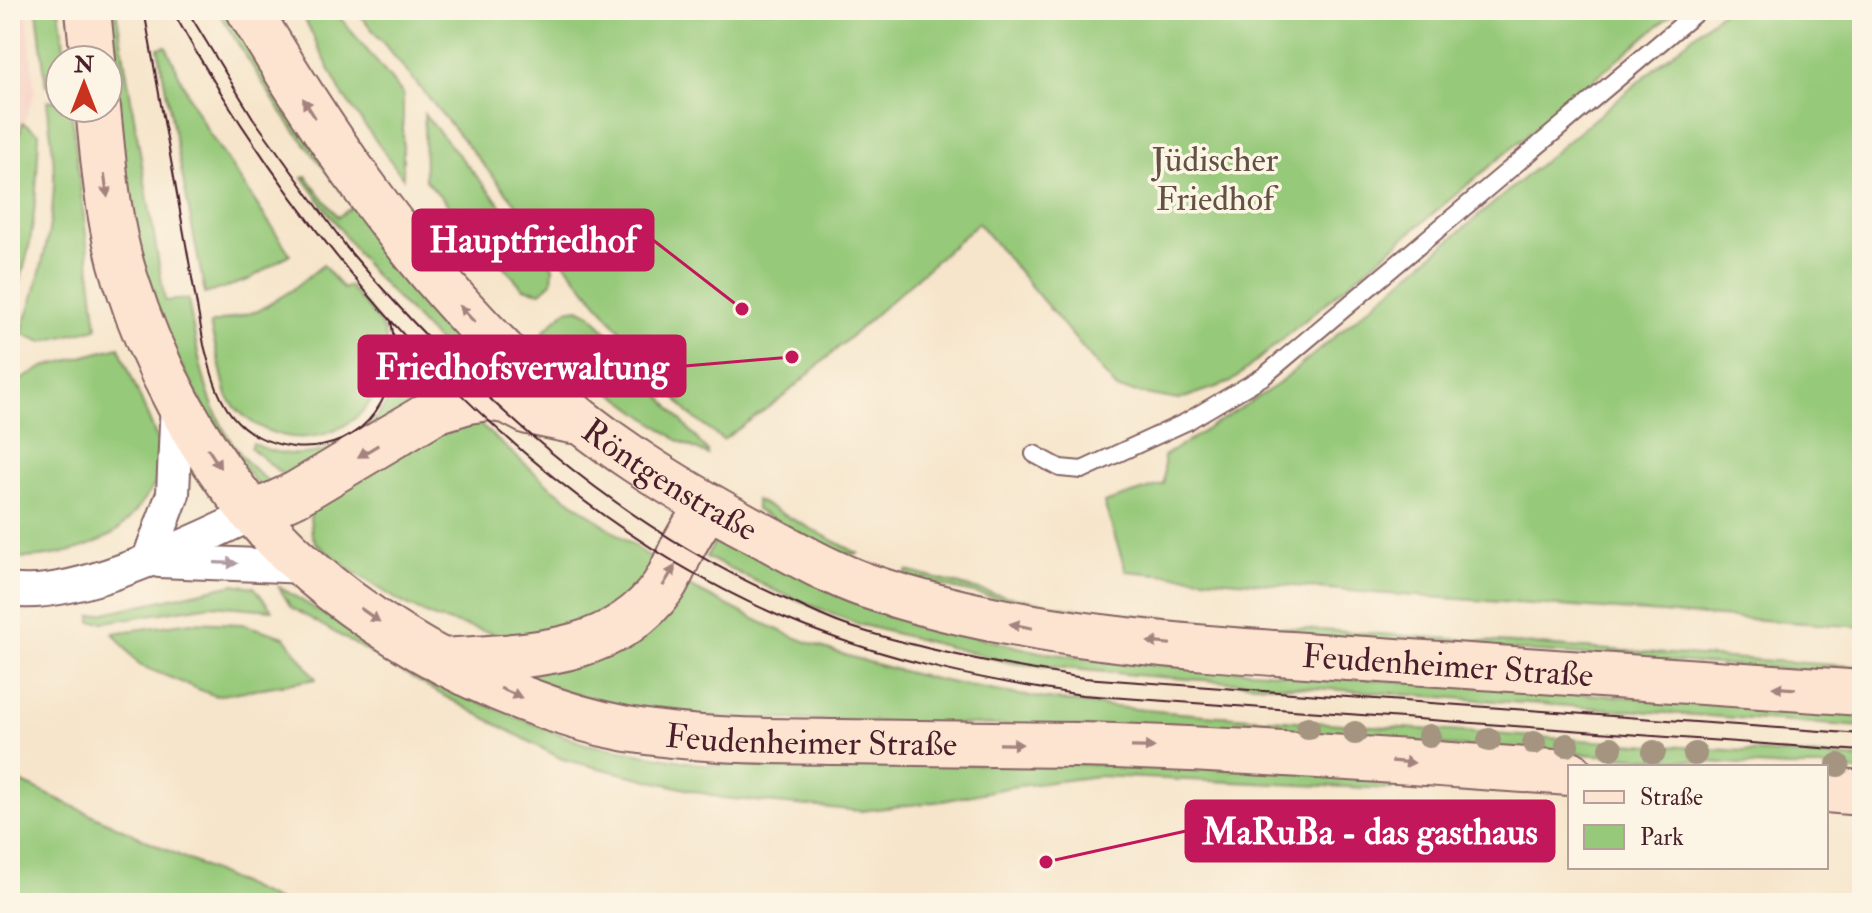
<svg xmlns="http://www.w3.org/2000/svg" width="1872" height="913" font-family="'IM FELL Double Pica',serif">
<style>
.built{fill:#f6d2c4}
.green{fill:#96c979;stroke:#707452;stroke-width:2}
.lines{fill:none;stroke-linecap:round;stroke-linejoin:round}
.lane-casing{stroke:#866463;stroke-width:20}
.street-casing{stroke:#866463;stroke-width:36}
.secondary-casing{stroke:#866463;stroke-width:48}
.lane{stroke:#fff;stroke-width:16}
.street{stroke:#fff;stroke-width:32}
.secondary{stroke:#fde4d1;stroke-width:44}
.tram{stroke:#4a1f2b;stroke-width:2}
.tree{fill:#a49480}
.oneway{fill:#a4827e}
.oneway2{fill:#ae9aa0}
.labels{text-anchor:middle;stroke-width:7;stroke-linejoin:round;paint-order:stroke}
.park-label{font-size:34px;fill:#615242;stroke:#fcf5e5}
.street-label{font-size:34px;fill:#4a1f2b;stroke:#fcf5e5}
.leader{fill:none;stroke:#c2185b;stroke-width:3}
.callout-dot{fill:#c2185b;stroke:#fcf5e5;stroke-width:3}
.callout{fill:#c2185b;stroke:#c2185b;stroke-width:3}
.callout-label{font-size:36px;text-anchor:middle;font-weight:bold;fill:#fff}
</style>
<rect width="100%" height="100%" fill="#fcf5e5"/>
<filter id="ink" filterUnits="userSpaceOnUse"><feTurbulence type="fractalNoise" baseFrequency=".0125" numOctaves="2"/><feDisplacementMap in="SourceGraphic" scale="16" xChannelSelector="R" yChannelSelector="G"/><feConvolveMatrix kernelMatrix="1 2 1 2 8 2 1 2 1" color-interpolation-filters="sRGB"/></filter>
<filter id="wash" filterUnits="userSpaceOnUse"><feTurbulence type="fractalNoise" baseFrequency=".006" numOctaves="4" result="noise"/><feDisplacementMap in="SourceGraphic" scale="32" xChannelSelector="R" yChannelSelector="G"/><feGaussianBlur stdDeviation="1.8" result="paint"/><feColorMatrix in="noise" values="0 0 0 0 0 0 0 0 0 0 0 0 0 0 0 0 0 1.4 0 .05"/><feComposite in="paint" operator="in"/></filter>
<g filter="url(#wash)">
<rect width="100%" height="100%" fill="#f6e5cb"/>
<path class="built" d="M10,10H27L35,92L10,160Z"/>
<g class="green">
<path d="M37,10H59L66,60H60V84L46,86Z"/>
<path d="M105,10H116L165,301L188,299C198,357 206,417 247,462C255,471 266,479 275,487L263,492L223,439L190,384L153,307L141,264L116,133Z"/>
<path d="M217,10H228L507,378L480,386L368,268L303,177L306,176L338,217L353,206L283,115Z"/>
<path d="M300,10H334L403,94V178L342,94Z"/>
<path d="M356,10H1677L1231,382L1178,400L1117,389L978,223L784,396L723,440L689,414Z"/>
<path d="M1724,10H1862V627L1373,593L1126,571L1104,503L1164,484V456L1277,385Z"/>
<path d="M166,46L191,101L209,133L290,254L248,280L205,294L158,48Z"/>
<path d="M60,100V108H71L97,328L42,342L21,333C38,288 56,217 54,169C53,146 49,124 47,101Z"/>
<path d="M424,114L553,267L552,282L541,292L523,288L425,179Z"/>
<path d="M23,123L39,133C36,194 36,250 10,306V161Z"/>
<path d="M323,265L343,289L349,286C360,300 380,318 385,335C389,348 386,365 382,378C358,449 267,458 227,396L210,324L258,311L292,290Z"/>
<path d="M579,308L591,314L708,452V455L677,440L600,384L544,337V331L566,310Z"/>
<path d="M119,347L163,453C164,475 158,480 146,497C136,512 123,529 107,537C81,552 40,560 10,557V386L44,367Z"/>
<path d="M406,348L447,392L290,481L250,447L253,443C303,471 367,444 391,395C397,381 397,356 406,348Z"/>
<path d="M471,417L550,486L654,560L648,575L632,593L593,621L510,638L432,617L399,601L349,569L316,543L312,535L310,517L317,497Z"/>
<path d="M756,500L859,554H837L756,510Z"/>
<path d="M723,536L979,638L1040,652L1118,662L1862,713V727L1146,676L1012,663L858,624L776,591L706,557L718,537Z"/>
<path d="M907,571L995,594L1068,608L1204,622L1862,667V674L1204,629L1065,614L904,577Z"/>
<path d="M234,584L254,587L272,610L211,605L105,622H91V616Z"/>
<path d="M687,585C732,607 776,632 824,648C1000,709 1189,713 1373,726C1536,737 1699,748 1862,759V772L1826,769V767H1787L1214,731L660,716L556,689L516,671Z"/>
<path d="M278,586L446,689L585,744L706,765L1141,764L1391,777L1392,789L1098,776L1011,787L943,801L861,811L723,798L562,759L442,695L291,607Z"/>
<path d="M191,622L242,624L285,637L316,679L215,696L139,665L113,633Z"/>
<path d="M10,777L282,903H10Z"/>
</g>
</g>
<g filter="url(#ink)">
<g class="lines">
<g class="lane-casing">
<path id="lane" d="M1034,454L1060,468L1082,470L1186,422L1264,376L1699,10"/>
</g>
<g class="street-casing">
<g id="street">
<path d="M148,561L173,494L177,401"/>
<path d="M159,561L308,567"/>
<path d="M10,590C74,601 195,541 253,514"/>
</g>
</g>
<g class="secondary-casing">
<g id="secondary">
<path d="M88,10L93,60"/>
<path id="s1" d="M249,10C329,144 418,274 533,380C597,440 673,487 749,528C787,548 826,572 867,586C1028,640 1198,648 1366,659C1532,670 1697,682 1862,693"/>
<path id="s2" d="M98,108C104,166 108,224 126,280C152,363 196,445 252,512C339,616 494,704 627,729C696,741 767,741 837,742C917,743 996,744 1076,745C1241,749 1405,762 1570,773"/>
<path d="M253,514L296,494L435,411L468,401L488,398L509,402L528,412L572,421"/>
<path d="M442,661C520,655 612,659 663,587C671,575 676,562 682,549C689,534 699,520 708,506"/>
<path d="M1826,790L1862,793"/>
</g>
</g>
<use href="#lane" class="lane"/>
<use href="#street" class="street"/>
<use href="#secondary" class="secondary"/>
<g class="tram">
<path d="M144,10L204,345C211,371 217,402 238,422C252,436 273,444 293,447C367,454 406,388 391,321"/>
<path d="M172,10C311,260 533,520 806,627C895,662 987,681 1082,695L1862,751"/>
<path d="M187,10L253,118L353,256"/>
<path d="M346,247C471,393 614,526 792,602C810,610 829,620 848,626C925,651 1004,666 1084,678L1862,734"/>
</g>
</g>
<g class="tree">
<circle cx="1308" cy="728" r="12"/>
<circle cx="1355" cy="733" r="12"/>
<circle cx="1429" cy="736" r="12"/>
<circle cx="1489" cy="740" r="12"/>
<circle cx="1534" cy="743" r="12"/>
<circle cx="1567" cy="745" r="12"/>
<circle cx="1611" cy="748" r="12"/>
<circle cx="1654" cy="752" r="12"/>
<circle cx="1695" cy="754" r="12"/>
<circle cx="1838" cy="765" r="12"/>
</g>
<defs><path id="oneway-solid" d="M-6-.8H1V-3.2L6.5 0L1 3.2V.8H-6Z" transform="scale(2)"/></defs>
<g class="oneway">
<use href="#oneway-solid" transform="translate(309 108) rotate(-122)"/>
<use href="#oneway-solid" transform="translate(106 186) rotate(82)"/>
<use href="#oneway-solid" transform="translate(467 314) rotate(-133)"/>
<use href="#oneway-solid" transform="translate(368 451) rotate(149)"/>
<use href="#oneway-solid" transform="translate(214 458) rotate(57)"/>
<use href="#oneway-solid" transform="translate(669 576) rotate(-59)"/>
<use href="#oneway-solid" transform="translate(370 615) rotate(35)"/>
<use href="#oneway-solid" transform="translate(1021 626) rotate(-169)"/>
<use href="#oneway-solid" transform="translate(1159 643) rotate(-174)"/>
<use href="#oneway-solid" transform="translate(1784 688) rotate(-176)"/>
<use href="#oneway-solid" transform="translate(511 693) rotate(24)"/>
<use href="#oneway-solid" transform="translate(1011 744) rotate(1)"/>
<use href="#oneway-solid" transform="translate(1143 747) rotate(1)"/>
<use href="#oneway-solid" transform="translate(1403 762) rotate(4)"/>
</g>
<use class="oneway2" href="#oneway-solid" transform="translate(226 563) rotate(2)"/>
</g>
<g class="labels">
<g class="park-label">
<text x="1215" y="171">Jüdischer<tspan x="1215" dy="39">Friedhof</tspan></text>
</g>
<g class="street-label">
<text dy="12" stroke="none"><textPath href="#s1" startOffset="638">Röntgenstraße</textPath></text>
<text dy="12" stroke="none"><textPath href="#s1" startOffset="1450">Feudenheimer Straße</textPath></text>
<text dy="12" stroke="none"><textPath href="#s2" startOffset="1066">Feudenheimer Straße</textPath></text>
</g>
</g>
<path class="leader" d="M742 309L653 240M792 357L685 366M1046 862L1186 831"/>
<g class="callout-dot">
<circle cx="742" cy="309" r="8"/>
<circle cx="792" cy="357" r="8"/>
<circle cx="1046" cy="862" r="8"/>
</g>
<g class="callout">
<rect x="413" y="210" width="240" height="60" rx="8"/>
<rect x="359" y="336" width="326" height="60" rx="8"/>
<rect x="1186" y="801" width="368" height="60" rx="8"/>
</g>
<g class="callout-label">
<text x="533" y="252">Hauptfriedhof</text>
<text x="522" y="379">Friedhofsverwaltung</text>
<text x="1370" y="844">MaRuBa - das gasthaus</text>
</g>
<rect width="1872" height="913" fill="none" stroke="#fcf5e5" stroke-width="40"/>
<rect x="1568" y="765" width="260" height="104" fill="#fcf5e5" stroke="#b59f9b" stroke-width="2"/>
<rect x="1584" y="791" width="40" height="12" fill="#fde4d1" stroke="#b59f9b" stroke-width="2"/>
<text x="1640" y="805" font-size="24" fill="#4a1f2b">Straße</text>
<rect x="1584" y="825" width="40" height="24" fill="#96c979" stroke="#b59f9b" stroke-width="2"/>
<text x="1640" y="845" font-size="24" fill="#4a1f2b">Park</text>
<g transform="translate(84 84)"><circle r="38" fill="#fcf5e5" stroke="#b59f9b" stroke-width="2"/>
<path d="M0-6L14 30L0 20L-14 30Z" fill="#c8321e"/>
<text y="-12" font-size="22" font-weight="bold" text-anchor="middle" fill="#4a1f2b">N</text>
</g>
</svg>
